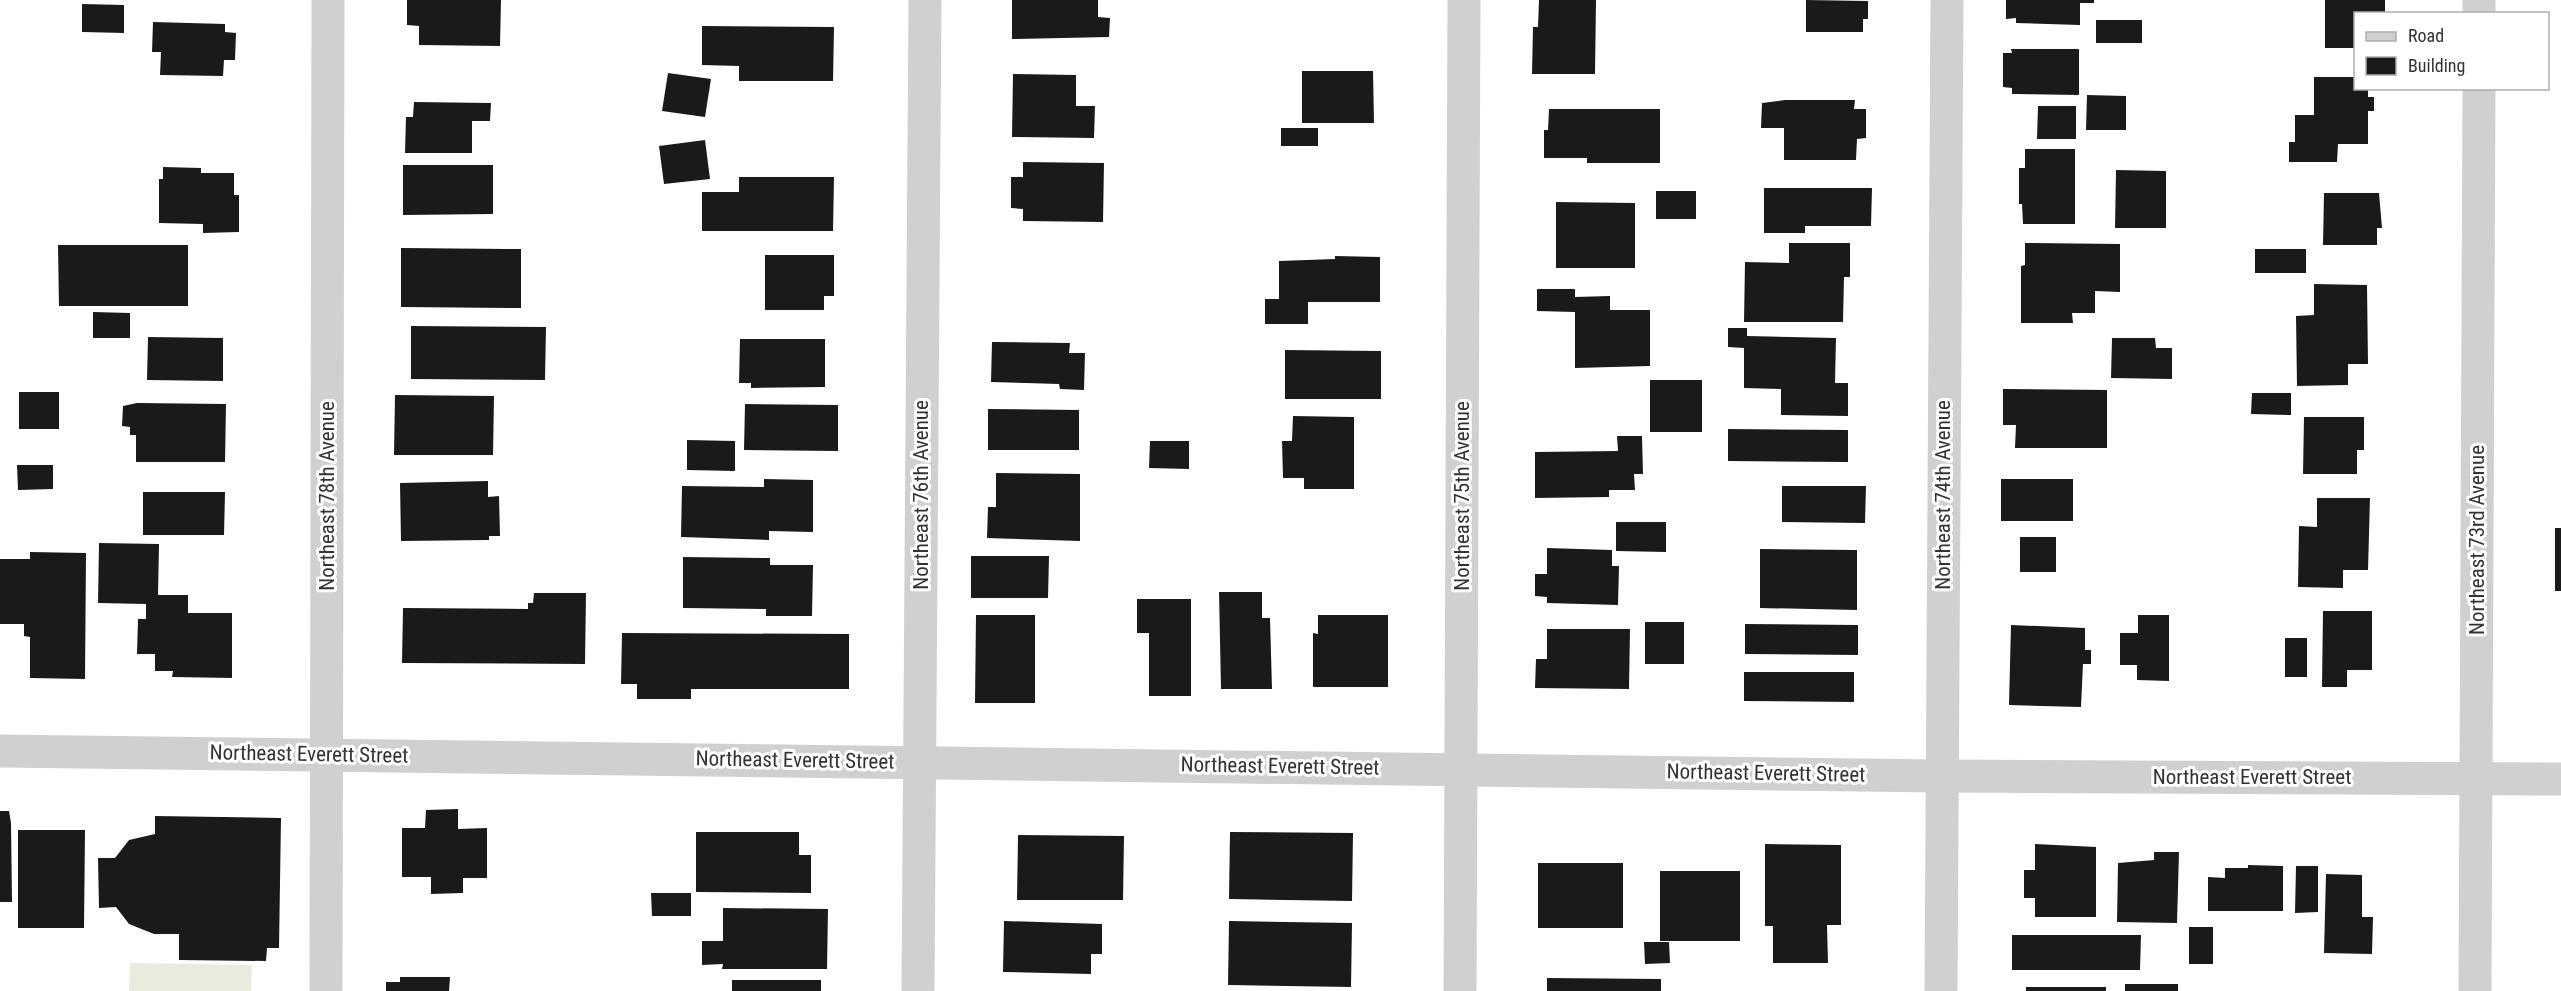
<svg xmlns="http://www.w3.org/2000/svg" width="2561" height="991" font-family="'Roboto Condensed',sans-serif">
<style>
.pitch{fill:#e7ecdf}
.building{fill:#1a1a1a}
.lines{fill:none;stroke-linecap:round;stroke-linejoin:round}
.minor{stroke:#d0d0d0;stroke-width:33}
.labels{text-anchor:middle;stroke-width:6;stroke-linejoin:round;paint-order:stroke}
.street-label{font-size:21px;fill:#333;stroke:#fff}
</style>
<rect width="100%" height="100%" fill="#fff"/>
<path class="pitch" d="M130,963L252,965L251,991H129Z"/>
<g class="building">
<path d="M407,0H501L500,46L419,45V26L407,25Z"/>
<path d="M1012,0H1098V17L1110,18L1109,37L1012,39Z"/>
<path d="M1539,0H1596L1595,74H1532L1533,27H1538Z"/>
<path d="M1806,0L1868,1V19H1863V32H1806Z"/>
<path d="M2006,0H2094V3H2080V25L2016,23V18L2006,19Z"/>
<path d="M2325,0H2385V14H2356V48H2325Z"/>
<path d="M82,4L124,5V33L82,32Z"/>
<rect x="2096" y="20" width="46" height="23"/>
<path d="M153,22L225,24V32L236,33L235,60H224L223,76L160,75L161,52H152Z"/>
<path d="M702,26L834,27L833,81H739V66L702,65Z"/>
<path d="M2011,49H2079V95L2012,94V88L2003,87V53H2012Z"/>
<path d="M1302,71H1373L1374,123H1302Z"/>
<path d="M668,73L711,79L705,117L662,111Z"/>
<path d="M1013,74L1076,75V106H1095L1094,138L1012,137Z"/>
<path d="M2314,77H2356V88H2368V97H2374V111H2368V144H2338L2337,162H2289V142H2295V115H2314Z"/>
<path d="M2087,95L2126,96V130H2086Z"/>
<path d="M1785,100H1855L1854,109H1866V138L1857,139L1856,160H1784V128H1761L1762,103Z"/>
<path d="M414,102L491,103L490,121H472V153H405L406,117H413Z"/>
<path d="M2038,106H2076V139H2037Z"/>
<path d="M1549,109H1660V163H1587V158H1544V130H1548Z"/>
<rect x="1281" y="128" width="37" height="18"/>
<path d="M705,140L710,179L664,184L659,146Z"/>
<path d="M2025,149H2075V224H2023L2022,204H2019V168H2025Z"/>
<path d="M1023,162L1104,163L1103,222L1023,221V209L1011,208V177H1023Z"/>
<path d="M403,165H493V214L403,215Z"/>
<path d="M163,167L201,168V173H234V195H239V232L203,233V224L159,223V179H163Z"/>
<path d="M2116,170L2166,171V228H2115Z"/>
<path d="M739,177H834L833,231H702V192H739Z"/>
<path d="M1764,188H1872L1871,226H1805V233H1764Z"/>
<rect x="1656" y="191" width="40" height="28"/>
<path d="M2324,193H2379L2382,228H2377V245H2323Z"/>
<path d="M1556,202L1635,203V268H1556Z"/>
<path d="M1789,243H1850V277H1844L1843,322H1744L1745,262L1789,263Z"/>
<path d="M2025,243L2120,244V292L2095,291V313H2072L2073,323H2021V266L2025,265Z"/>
<path d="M58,245H188V306H59Z"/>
<path d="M401,248L521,249V308L401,307Z"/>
<rect x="2255" y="249" width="51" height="24"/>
<path d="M765,255H834V296H824V310H765Z"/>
<path d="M1335,256L1380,257V302H1308V324H1265V299H1279V261L1335,259Z"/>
<path d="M2314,284L2367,285L2368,364H2348V385L2297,386L2296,316L2314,315Z"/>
<path d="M1537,289H1575V297L1610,296V310H1650V366L1575,368V312L1537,311Z"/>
<path d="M93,312L130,313V338H93Z"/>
<path d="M411,326L546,327L545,380L411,379Z"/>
<path d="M1728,328H1747V336L1836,338L1835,383H1848V416L1781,415V389L1744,388V348L1728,347Z"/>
<path d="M148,337L223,338V381L147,380Z"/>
<path d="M2112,338H2155L2156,348H2172V379L2111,378Z"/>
<path d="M740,339H825V387L751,388V383H739Z"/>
<path d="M992,342L1070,343L1069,353H1085L1084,390L1060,389L1059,384L991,382Z"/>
<path d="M1285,350L1381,351V399H1285Z"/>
<rect x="1650" y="380" width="52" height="52"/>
<path d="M2003,389L2107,390V448H2015L2016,425H2003Z"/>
<rect x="19" y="392" width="40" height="37"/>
<path d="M2252,393H2291V415L2251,414Z"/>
<path d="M395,395L494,396L493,455H394Z"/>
<path d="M137,403L226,404L225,462H136V435H130V427L122,426L123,406Z"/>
<path d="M745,404L838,405V451L744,450Z"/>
<path d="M988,409L1079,410V450H988Z"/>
<path d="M1293,416L1354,417V489H1304V478H1283L1282,441H1292Z"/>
<path d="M2304,417H2364V450H2357V474H2303Z"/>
<path d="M1728,429L1848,430V462L1728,461Z"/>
<path d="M1617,436H1642L1643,474H1634L1635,490H1609V497L1535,498V452L1618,451Z"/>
<path d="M687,440L735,441V471L687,470Z"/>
<path d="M1150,441H1189V469L1149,468Z"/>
<path d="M17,465H53V489L18,490Z"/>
<path d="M996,473L1080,474V541L987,538L988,507H996Z"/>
<path d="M764,479L813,480V532L769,531V540L681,537L682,486L764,487Z"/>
<rect x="2001" y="479" width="72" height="42"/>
<path d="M488,481V497L499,496L500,536H489V540L401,541L400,483Z"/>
<path d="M1782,486H1866L1865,523L1782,522Z"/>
<path d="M143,492H225L224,535H143Z"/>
<path d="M2317,498H2370L2368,570H2343V588L2298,587L2299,526L2317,527Z"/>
<path d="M1616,522H1666V552L1616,551Z"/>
<rect x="2555" y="528" width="6" height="63"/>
<rect x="2020" y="537" width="36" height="35"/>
<path d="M99,543L159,544L158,595H188V613H232V678L172,677L173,671H155V654H137L138,619H146V604L98,603Z"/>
<path d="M1547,548L1612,550V566H1619L1618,605L1547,603V597L1535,596V574H1547Z"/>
<path d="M1760,549L1857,550V610L1760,608Z"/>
<path d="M30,552L86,553L85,679L30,678V637L24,636V624H0V559H30Z"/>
<path d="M971,556H1049L1048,598H971Z"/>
<path d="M683,557L770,558V565H813L812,616H766V609L683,608Z"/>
<path d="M1219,592H1262V618H1270L1272,689H1221Z"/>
<path d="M534,593H586L585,664L402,663L403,608L528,609V603H533Z"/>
<path d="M1137,599H1191V696H1149V633H1137Z"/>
<path d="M2323,611H2372V670H2347V687H2322Z"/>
<path d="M976,615H1035V703H975Z"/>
<path d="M1318,615H1388V687H1313V633L1318,634Z"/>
<path d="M2138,615H2169V681L2137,680V665H2120V633H2138Z"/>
<rect x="1645" y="622" width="39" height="42"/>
<path d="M1745,624L1858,625V655L1745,654Z"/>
<path d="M2011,625L2085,628V650H2091V664H2083L2081,707L2009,705Z"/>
<path d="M1547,629H1630L1629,689L1535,688L1536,659H1547Z"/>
<path d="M622,633L849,634V689H691V699H637V684H621Z"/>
<rect x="2285" y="638" width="22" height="39"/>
<path d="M1744,672H1854V702L1744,701Z"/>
<path d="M458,809V829L487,828V878H463V893L431,894V877H402V828H425L426,810Z"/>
<path d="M0,811H9L11,823L12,902H0Z"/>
<path d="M155,816L281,818L279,948H267L266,961L179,960V934H154L129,924L116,907L99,908L98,858H115L129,840L155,834Z"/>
<path d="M18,830H85L84,928H18Z"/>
<path d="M696,832H799V855H811V893L696,892Z"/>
<path d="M1230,832L1353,833L1352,901L1229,899Z"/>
<path d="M1018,835L1124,836L1123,900H1017Z"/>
<path d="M1765,844L1841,845V925H1827L1828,963H1773V926H1765Z"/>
<path d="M2035,844L2096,847V917H2035V898H2024V870H2035Z"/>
<path d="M2154,852H2179L2177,923L2117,922L2118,863L2154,860Z"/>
<rect x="1538" y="863" width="85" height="65"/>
<path d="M2248,865L2283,866V911H2208V877L2225,878V868H2248Z"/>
<path d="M2296,866H2318V912L2295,913Z"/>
<rect x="1660" y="871" width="80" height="70"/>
<path d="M2326,874L2362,875V917H2373L2372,954L2324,953Z"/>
<path d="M651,893H691V916H652Z"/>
<path d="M723,908L828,909L827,969H722L723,964L702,965V941H723Z"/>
<path d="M1004,921L1102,924V954H1091V974L1003,972Z"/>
<path d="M1229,921L1352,923L1351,987L1228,985Z"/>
<rect x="2189" y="927" width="24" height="37"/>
<path d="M2012,935H2141L2140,970H2012Z"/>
<path d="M1644,942H1669L1670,963L1645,964Z"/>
<path d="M400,977H450L449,991H386V982H400Z"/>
<path d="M1547,978L1661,979V991H1547Z"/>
<rect x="732" y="980" width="89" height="11"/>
<rect x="2125" y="984" width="53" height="7"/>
<rect x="2026" y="987" width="80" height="4"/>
</g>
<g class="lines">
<g class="minor">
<path d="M2479,14V0"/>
<path d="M0,751L1941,776L2561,779"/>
<path d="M326,991L328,0"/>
<path d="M918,991L925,0"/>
<path d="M1460,991L1464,0"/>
<path d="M1941,991L1947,0"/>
<path d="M2475,991L2479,88"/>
</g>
</g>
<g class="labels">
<g class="street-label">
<text transform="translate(921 495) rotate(-90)" y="7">Northeast 76th Avenue</text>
<text transform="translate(1943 495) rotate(-90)" y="7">Northeast 74th Avenue</text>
<text transform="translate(327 496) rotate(-90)" y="7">Northeast 78th Avenue</text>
<text transform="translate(1462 496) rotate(-90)" y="7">Northeast 75th Avenue</text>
<text transform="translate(2477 540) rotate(-90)" y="7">Northeast 73rd Avenue</text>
<text transform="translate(309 754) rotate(1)" y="7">Northeast Everett Street</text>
<text transform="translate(795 760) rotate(1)" y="7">Northeast Everett Street</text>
<text transform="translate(1280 766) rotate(1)" y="7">Northeast Everett Street</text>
<text transform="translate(1766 773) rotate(1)" y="7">Northeast Everett Street</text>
<text x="2252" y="784">Northeast Everett Street</text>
</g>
</g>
<rect x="2354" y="12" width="195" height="78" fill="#ffffff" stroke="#adadad" stroke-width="1.5"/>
<rect x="2366" y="32" width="30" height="9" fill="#d0d0d0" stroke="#adadad" stroke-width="1.5"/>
<text x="2408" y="42" font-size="18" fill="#333333">Road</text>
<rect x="2366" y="57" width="30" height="18" fill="#1a1a1a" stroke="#adadad" stroke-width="1.5"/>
<text x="2408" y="72" font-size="18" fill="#333333">Building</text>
</svg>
